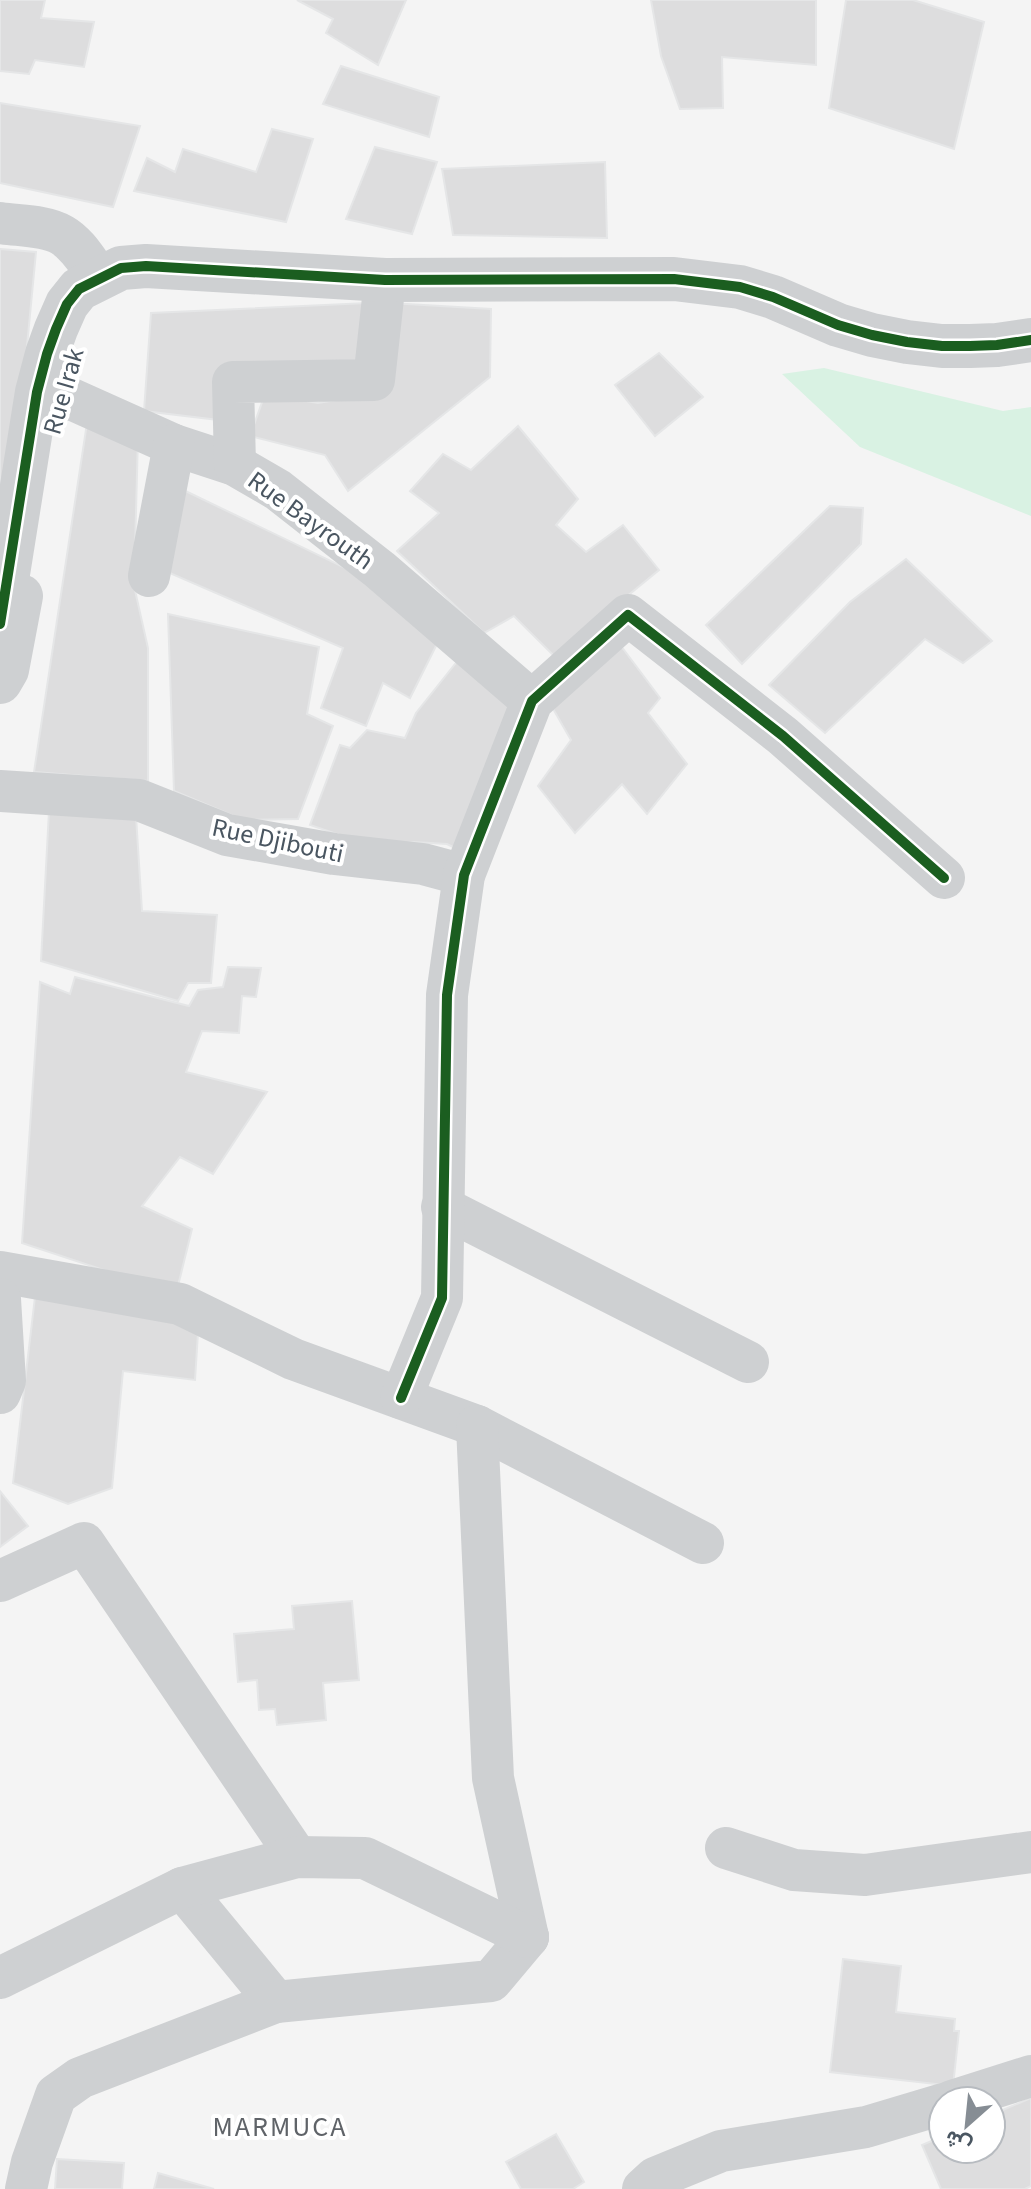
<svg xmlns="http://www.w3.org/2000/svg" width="1031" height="2189" font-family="'Source Sans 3',Vazirmatn,sans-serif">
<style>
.green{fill:#d9f2e3}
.building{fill:#ddddde;stroke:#e5e6e7;stroke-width:2}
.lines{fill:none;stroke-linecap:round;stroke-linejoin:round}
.minor{stroke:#ced0d2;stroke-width:42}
.tertiary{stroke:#ced0d2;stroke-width:44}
.cycleway-casing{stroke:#fff;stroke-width:15}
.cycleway{stroke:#1b5e20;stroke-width:10}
.labels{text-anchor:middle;stroke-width:8;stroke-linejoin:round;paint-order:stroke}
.street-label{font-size:26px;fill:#4a5661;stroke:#fff}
.neighbourhood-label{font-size:28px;letter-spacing:2px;fill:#5f6368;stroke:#fff}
</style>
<rect width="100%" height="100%" fill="#f4f4f4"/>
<path class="green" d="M824,368L1003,411L1031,407V516L860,447L782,374Z"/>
<g class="building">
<path d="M0,0H45L41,18L94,22L84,67L35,60L29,74L0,71Z"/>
<path d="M297,0H406L378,65L326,33L333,19Z"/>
<path d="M651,0H816V65L722,57L723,108L680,109L661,56Z"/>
<path d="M846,0H913L984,22L954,149L829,108Z"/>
<path d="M341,66L439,97L429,137L323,104Z"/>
<path d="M0,103L140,126L113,207L0,183Z"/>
<path d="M272,129L313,139L286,222L134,191L147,158L175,172L183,149L256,172Z"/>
<path d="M375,147L437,162L412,234L346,219Z"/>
<path d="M605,162L607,238L453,235L442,169Z"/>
<path d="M0,249L36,252L7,555L0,554Z"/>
<path d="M367,303L368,363L219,371V420L144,411L151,313Z"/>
<path d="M390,303L491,309L490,377L348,491L325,455L250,436L265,394L318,403L387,392Z"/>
<path d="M659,353L703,397L655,436L615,385Z"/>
<path d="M87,423L138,437L134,586L148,648V781L34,772Z"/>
<path d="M518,426L578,499L556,525L586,552L623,525L659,570L554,656L514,616L484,633L397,551L439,513L410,491L443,454L471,470Z"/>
<path d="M173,485L389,589L440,638L410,698L383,683L366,726L321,708L343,648L158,568Z"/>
<path d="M830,506L863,508L861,544L742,664L706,625Z"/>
<path d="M906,559L992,641L963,663L925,639L825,733L769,685L850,602Z"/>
<path d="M168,614L319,647L307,714L333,726L298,819L243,820L174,791Z"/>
<path d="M621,646L660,698L648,713L687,764L647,814L622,784L575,833L538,786L571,740L552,707Z"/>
<path d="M467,649L521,703L465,853L447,844L413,842L375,847L310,825L340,745L350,748L367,730L405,738L416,713Z"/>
<path d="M49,811L136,816L142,911L217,915L211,983H188L178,1001L41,961Z"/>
<path d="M228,967L261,968L256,997L242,996L239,1033L202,1031L186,1072L267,1092L213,1174L180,1157L142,1206L192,1229L176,1294L22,1243L40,982L70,994L75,977L189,1006L198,990L223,987Z"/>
<path d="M37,1280L199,1317L195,1380L123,1371L112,1488L68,1504L13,1483Z"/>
<path d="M0,1491L28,1526L0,1547Z"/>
<path d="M352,1601L359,1680L323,1683L326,1720L277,1725L275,1709L259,1710L257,1680L238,1682L234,1634L294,1629L292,1606Z"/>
<path d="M843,1959L901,1966L896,2012L955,2019L954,2031H959L953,2086L830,2072Z"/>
<path d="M1031,2098V2186L1025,2189H941L922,2145L943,2136V2149H991V2115Z"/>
<path d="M556,2134L584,2182L573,2189H521L506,2162Z"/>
<path d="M57,2159L124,2163L122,2189H55Z"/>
<path d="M158,2173L214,2189H154Z"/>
</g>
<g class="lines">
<g class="minor">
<path d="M0,223C19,226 45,225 62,235C78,244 88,263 99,277"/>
<path d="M58,393L174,445L235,465L278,490L380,570L532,701"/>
<path d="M235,465L233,382L374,380L385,280"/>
<path d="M149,576L174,445"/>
<path d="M0,791L139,800L227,835L334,854L423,864L464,875"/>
<path d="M442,1207L748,1362"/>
<path d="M0,1272L180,1304L293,1359L477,1426L703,1543"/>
<path d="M0,1299L5,1381L0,1393"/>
<path d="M401,1398L442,1298L447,995L464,875L532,701L628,615L783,736L944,878"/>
<path d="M477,1426L493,1778L528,1937"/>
<path d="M0,1581L84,1543L297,1857"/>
<path d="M726,1848L794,1870L865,1875L1031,1852"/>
<path d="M182,1888L276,2002L491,1981L528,1937"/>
<path d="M0,1978L182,1888L297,1857L365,1858L528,1937"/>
<path d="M952,2101L1031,2076"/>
<path d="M26,2189L32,2162L56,2095L80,2078L276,2002"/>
<path d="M643,2189L655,2178L721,2151L866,2127L943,2104"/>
</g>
<g class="tertiary">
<path d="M0,624L37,392L47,354L56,329L67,304L79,289L121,268L146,266L385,280L674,279L740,287L773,297L838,325L872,335L907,342L942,346H970L997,345L1031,340"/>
<path d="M0,682L7,670L21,596"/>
</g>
<g class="cycleway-casing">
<g id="cycleway">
<path d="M0,624L37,392L47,354L56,329L67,304L79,289L121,268L146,266L385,280L674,279L740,287L773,297L838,325L872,335L907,342L942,346H970L997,345L1031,340"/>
<path d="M401,1398L442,1298L447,995L464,875L532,701L628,615L783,736L944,878"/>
</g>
</g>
<use href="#cycleway" class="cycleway"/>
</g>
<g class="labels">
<g class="street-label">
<text transform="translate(63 391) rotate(-74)" y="9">Rue Irak</text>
<text transform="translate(311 520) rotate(36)" y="9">Rue Bayrouth</text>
<text transform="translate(278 840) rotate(12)" y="9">Rue Djibouti</text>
</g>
<g class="neighbourhood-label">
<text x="280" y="2136">MARMUCA</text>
</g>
</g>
<g transform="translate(967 2125) rotate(207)"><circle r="38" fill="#ffffff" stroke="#b7bbc0" stroke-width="2"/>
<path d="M0-6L14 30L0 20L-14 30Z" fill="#868d94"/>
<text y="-12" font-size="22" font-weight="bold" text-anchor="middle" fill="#4a5661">ش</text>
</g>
</svg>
